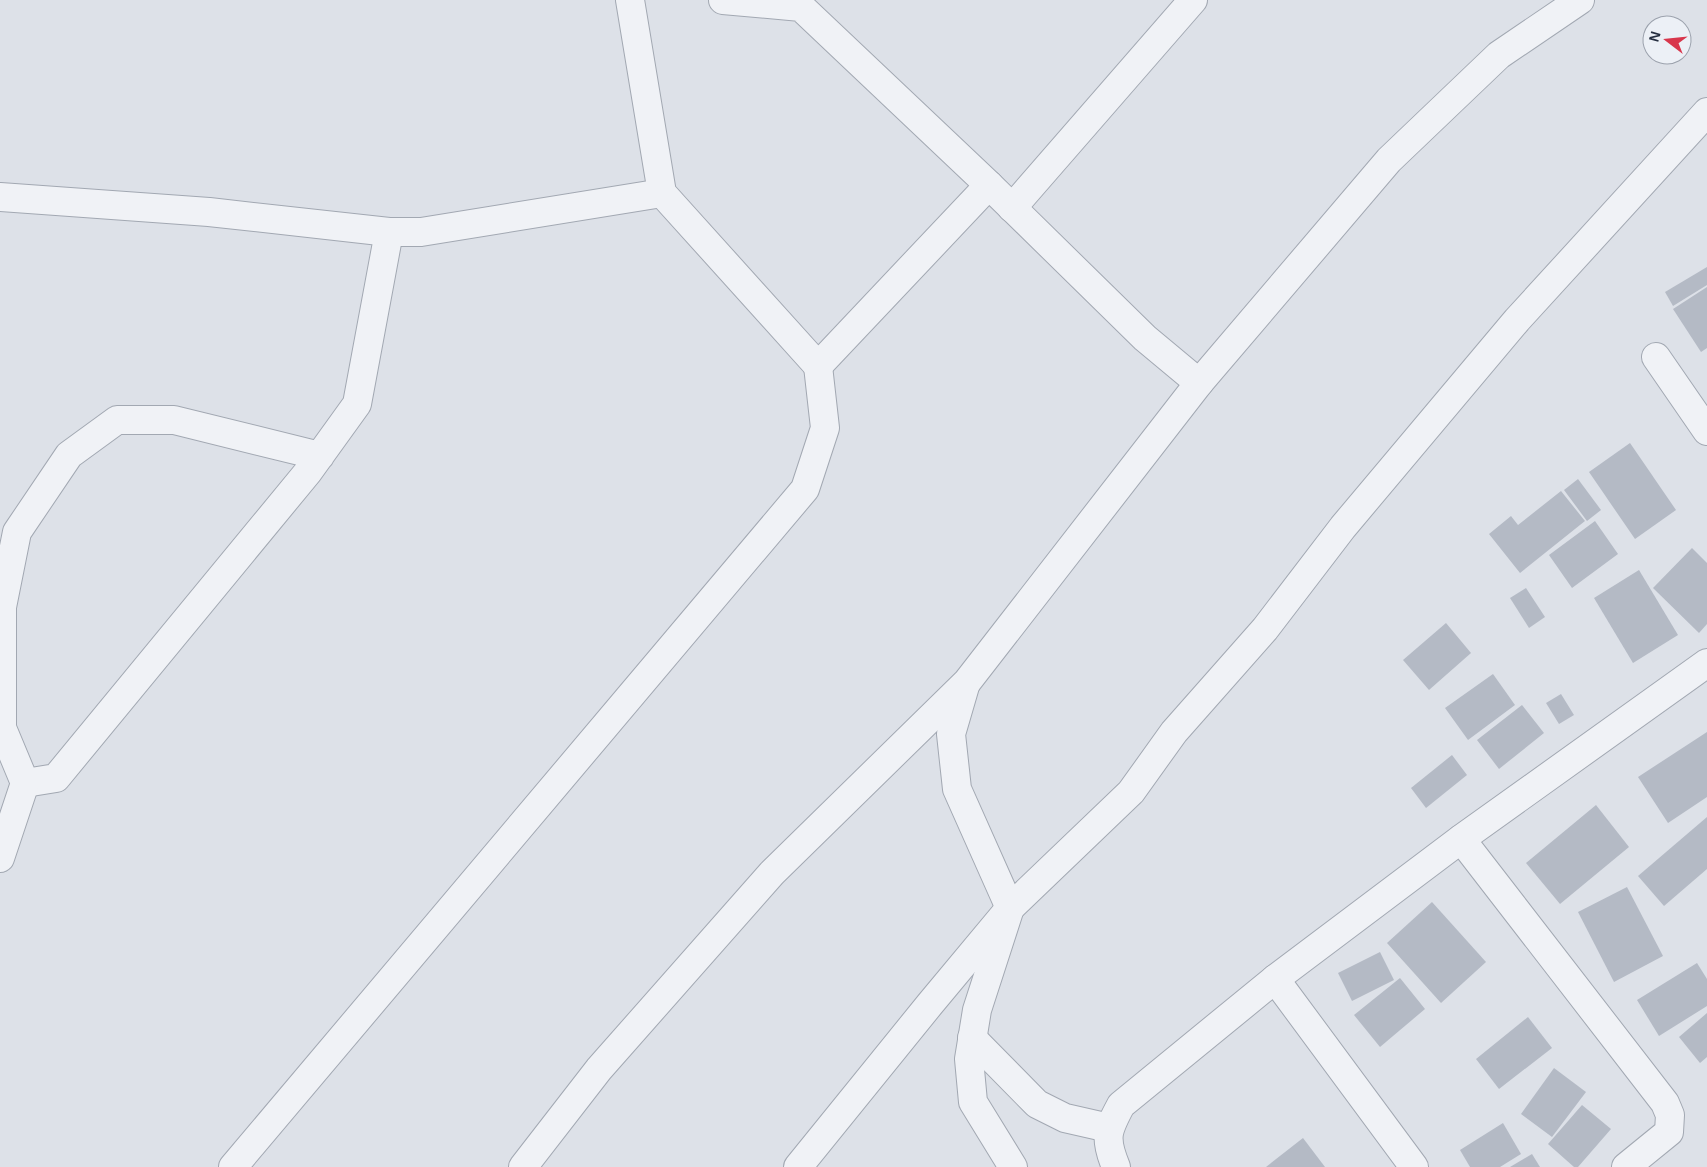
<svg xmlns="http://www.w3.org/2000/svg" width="1707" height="1167" font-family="Helvetica,sans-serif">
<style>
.building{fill:#b4bac5}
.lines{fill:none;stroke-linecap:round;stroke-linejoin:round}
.street-casing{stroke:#a2a8b2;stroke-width:30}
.street{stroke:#f0f2f6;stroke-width:28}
</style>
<rect width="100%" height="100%" fill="#dde1e8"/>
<g class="building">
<path d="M1707,267V285L1673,306L1665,292Z"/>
<path d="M1707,287V348L1701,352L1673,309Z"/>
<path d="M1630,443L1676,510L1635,539L1589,472Z"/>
<path d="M1578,479L1601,510L1587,521L1564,490Z"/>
<path d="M1561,491L1585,521L1520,573L1489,534L1511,516L1518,525Z"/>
<path d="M1595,521L1618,554L1572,588L1549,555Z"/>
<path d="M1692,548L1707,563V624L1699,633L1653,588Z"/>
<path d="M1639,570L1678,635L1633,663L1594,598Z"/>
<path d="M1526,588L1545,617L1529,628L1510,598Z"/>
<path d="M1446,623L1471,653L1429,690L1403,660Z"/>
<path d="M1493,674L1515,705L1468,740L1445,708Z"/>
<path d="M1561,694L1574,715L1559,724L1546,703Z"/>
<path d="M1522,705L1544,733L1499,769L1477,740Z"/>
<path d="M1707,732V797L1668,823L1638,777Z"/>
<path d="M1452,755L1467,775L1426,808L1411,788Z"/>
<path d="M1596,805L1629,847L1560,904L1526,863Z"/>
<path d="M1707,817V869L1664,906L1638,876Z"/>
<path d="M1627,887L1663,956L1614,982L1578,912Z"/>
<path d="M1432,902L1486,962L1441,1003L1387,943Z"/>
<path d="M1380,952L1394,980L1352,1001L1338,973Z"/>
<path d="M1697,963L1707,979V1006L1659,1036L1637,1000Z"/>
<path d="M1400,978L1425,1009L1380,1047L1354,1015Z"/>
<path d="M1707,1013V1057L1700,1063L1679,1037Z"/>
<path d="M1528,1017L1552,1048L1499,1089L1476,1059Z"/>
<path d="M1554,1068L1586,1092L1552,1137L1521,1114Z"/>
<path d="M1582,1105L1611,1129L1578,1167H1574L1548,1144Z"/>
<path d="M1503,1123L1521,1154L1500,1167H1470L1460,1150Z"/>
<path d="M1303,1138L1325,1167H1266Z"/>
<path d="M1532,1154L1540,1167H1510Z"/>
</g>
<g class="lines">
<g class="street-casing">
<g id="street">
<path d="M630,0L662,193L818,366L989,185"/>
<path d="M723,0L801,7L989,185L1145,338L1199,383"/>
<path d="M0,197L209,212L389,232H421L662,193"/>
<path d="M1012,208L1193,0"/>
<path d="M1656,357L1707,431"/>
<path d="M320,456L174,420H117L69,455L17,532L2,607V728L25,783L56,778L308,472L357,404L389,232"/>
<path d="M965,686L951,734L957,789L1010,908L977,1010L969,1059L973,1102L1013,1167"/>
<path d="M1461,839L1665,1103L1670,1115L1669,1132L1626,1167"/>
<path d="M0,858L25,783"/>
<path d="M1275,979L1414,1167"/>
<path d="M972,1038L1037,1104L1065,1118L1109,1128"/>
<path d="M233,1167L805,489L825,428L818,366"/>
<path d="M523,1167L599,1069L772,873L967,682L1199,383L1389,160L1499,55L1580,0"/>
<path d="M798,1167L930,1004L1010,908L1131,792L1174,732L1265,629L1343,527L1517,320L1707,112"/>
<path d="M1116,1167C1104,1138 1107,1131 1121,1105L1275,979L1461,839L1707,663"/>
</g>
</g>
<use href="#street" class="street"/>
</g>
<g transform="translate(1667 40) rotate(286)"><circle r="24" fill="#ecf0f6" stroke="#9ca2ad"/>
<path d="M0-4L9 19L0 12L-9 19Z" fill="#d8364c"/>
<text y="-8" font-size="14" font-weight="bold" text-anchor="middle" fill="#252e40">N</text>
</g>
</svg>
